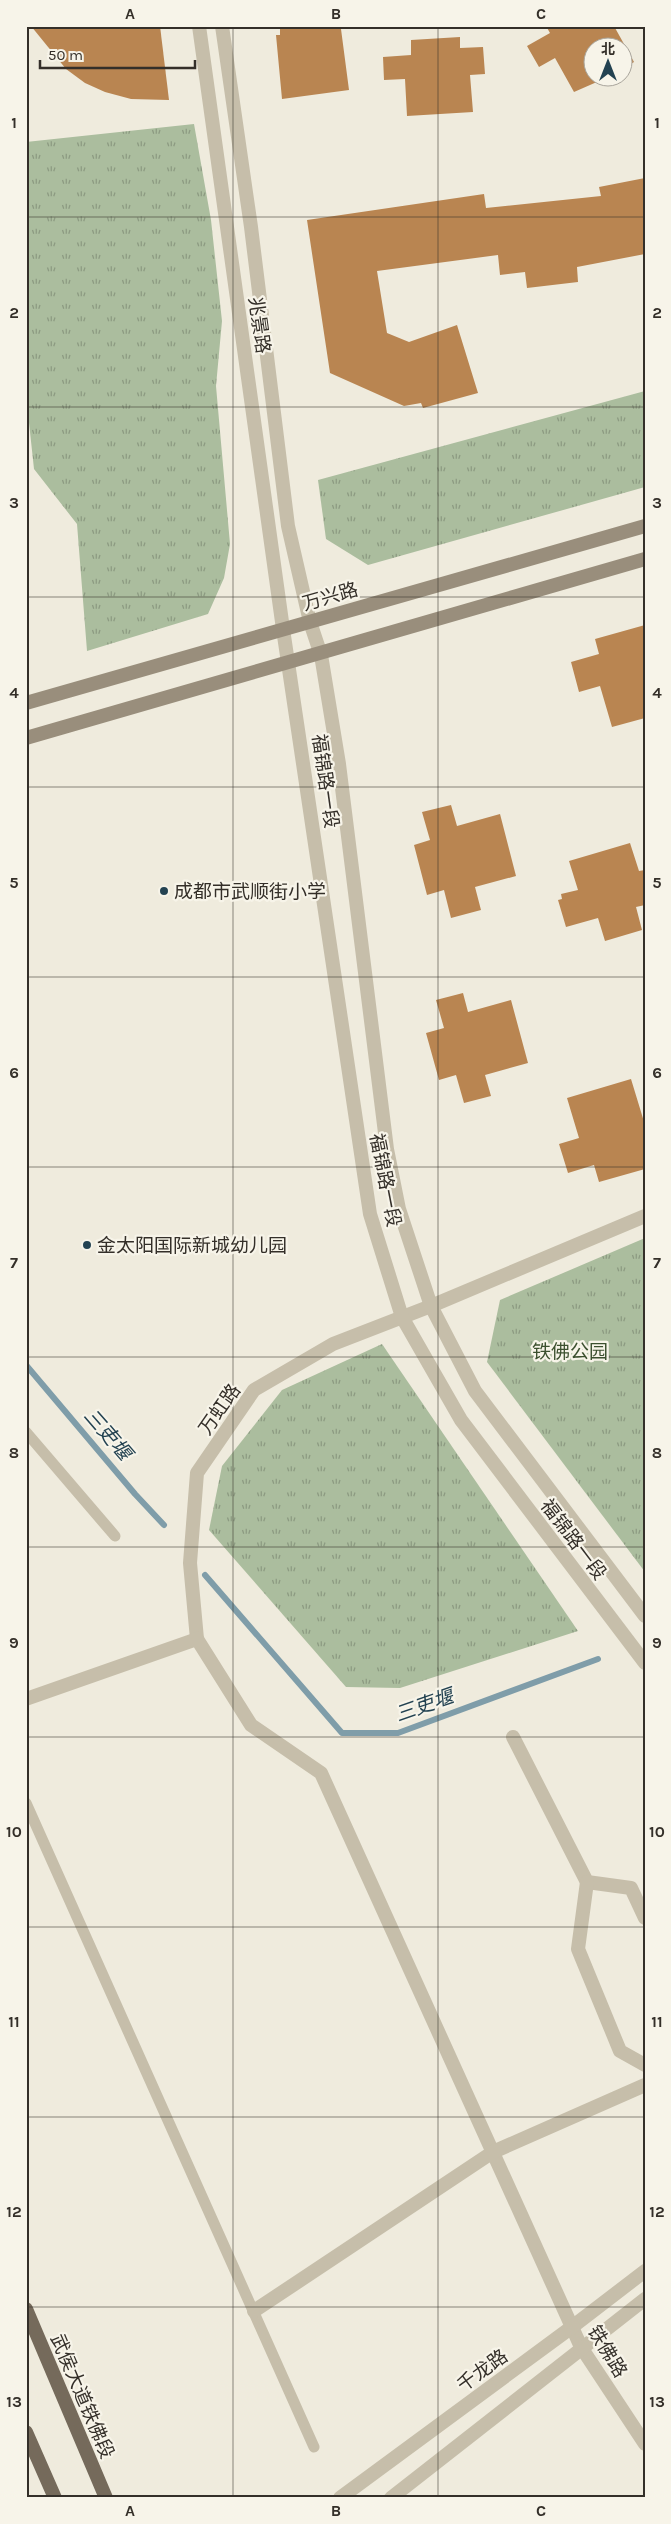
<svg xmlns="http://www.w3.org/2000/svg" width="671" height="2524" font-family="Karla,'Noto Sans SC',sans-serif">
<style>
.park{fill:url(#park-tufts)}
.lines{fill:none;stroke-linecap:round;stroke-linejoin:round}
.stream{stroke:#7f9da9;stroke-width:6}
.building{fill:#b98551}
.service{stroke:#c6beaa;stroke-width:11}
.minor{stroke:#c6beaa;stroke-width:14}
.tertiary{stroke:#c6beaa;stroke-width:14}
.secondary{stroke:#998e7c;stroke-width:14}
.primary{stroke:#756a5b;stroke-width:14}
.grid{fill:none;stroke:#342f29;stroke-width:1;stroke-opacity:0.55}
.poi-dot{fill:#234251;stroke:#f7f4e9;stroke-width:2}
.labels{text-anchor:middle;stroke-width:4.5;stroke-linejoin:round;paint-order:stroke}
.street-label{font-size:19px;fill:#342f29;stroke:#f7f4e9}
.poi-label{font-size:19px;fill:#342f29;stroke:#f7f4e9;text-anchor:start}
.park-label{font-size:19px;fill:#3c502f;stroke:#f7f4e9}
.water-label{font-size:20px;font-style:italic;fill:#234251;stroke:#f7f4e9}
.neatline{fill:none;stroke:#342f29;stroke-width:2}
.grid-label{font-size:16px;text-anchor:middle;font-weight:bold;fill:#342f29}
</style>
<defs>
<pattern id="park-tufts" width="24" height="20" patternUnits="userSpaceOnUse" patternTransform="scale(1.25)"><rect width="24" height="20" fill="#abbd9e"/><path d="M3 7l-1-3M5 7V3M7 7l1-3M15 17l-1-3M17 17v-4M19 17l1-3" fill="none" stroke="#8c9a81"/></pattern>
</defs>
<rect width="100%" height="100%" fill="#efebdd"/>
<g class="park">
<path d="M194,124L211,220L222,321L216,386L230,544L224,578L208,614L87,651L77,524L34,469L26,395V142Z"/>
<path d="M645,391V487L368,565L326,539L318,480Z"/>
<path d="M645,1238V1572L487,1362L500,1300Z"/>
<path d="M382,1344L578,1631L400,1688L346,1687L209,1530L222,1466L282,1390Z"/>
</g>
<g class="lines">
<g class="stream">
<path d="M26,1365L135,1494L164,1525"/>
<path d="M205,1575L342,1733H398L598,1659"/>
</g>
</g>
<g class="building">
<path d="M31,26H160L169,100L131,99L105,92L85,83L66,69Z"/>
<path d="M280,26H335L336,29H341L349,90L282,99L276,35H280Z"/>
<path d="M546,26H614L634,62L624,68V48H594V78H606L574,92L555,58L539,67L527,46L550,33Z"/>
<path d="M460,37V48L483,47L485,74L470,75L473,112L407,116L405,79L384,80L383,57L411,55V40Z"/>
<path d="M645,178V254L577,267L578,282L527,288L525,272L500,275L498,255L377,271L387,333L409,342L457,325L478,393L423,408L421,403L404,406L330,373L307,220L484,194L486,208L601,196L599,187Z"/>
<path d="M645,625V718L612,727L600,686L579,692L571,662L599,654L595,639Z"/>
<path d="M451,805L457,826L500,814L516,876L475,887L481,910L451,918L444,890L427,895L414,845L430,840L422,812Z"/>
<path d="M630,843L639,871L645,870V905L636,907L642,930L605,941L598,918L566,927L558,900L562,899L561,894L578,890L569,861Z"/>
<path d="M463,993L468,1012L511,1000L528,1063L485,1075L491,1096L464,1103L456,1075L439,1080L426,1033L444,1028L436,1000Z"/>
<path d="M631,1079L645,1125V1169L599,1182L594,1165L568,1173L559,1144L579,1138L567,1098Z"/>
</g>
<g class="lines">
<g class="service">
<path d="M26,1432L115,1536"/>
<path d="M26,1803L314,2447"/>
</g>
<g class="minor">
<path d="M197,1639L190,1563L197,1473L254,1390L333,1344L431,1306L645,1216"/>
<path d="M26,1699L197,1639L251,1725L321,1773L581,2347L645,2444"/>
<path d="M513,1737L587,1882L631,1888L645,1918"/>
<path d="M587,1882L578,1949L620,2051L645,2065"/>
<path d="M254,2311L493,2152L645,2085"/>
</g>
<g class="tertiary">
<path d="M199,26L283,629L370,1214L402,1317L461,1420L645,1663"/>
<path d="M222,26L251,227L288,526L310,622L321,655L339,764L387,1149L399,1209L431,1306L475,1391L645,1616"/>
<path d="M340,2498L572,2327L645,2271"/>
<path d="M391,2498L645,2299"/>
</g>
<g class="secondary">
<path d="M26,703L645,526"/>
<path d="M26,738L645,559"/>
</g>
<g class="primary">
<path d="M26,2309L106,2498"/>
<path d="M26,2432L55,2498"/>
</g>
</g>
<path class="grid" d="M233,26V2498M438,26V2498M26,217H645M26,407H645M26,597H645M26,787H645M26,977H645M26,1167H645M26,1357H645M26,1547H645M26,1737H645M26,1927H645M26,2117H645M26,2307H645"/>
<g class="poi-dot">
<circle cx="164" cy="891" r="5"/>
<circle cx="87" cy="1245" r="5"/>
</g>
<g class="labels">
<g class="street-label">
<text transform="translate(260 325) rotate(82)" y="7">兆景路</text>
<text transform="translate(330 596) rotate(-16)" y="7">万兴路</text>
<text transform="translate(326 781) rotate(82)" y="7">福锦路一段</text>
<text transform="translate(386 1180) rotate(79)" y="7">福锦路一段</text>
<text transform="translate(219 1409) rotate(-55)" y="7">万虹路</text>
<text transform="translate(574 1539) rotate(53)" y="7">福锦路一段</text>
<text transform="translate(608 2351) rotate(59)" y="7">铁佛路</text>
<text transform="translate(482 2370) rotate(-36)" y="7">千龙路</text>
<text transform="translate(83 2396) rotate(67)" y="7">武侯大道铁佛段</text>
</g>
<g class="poi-label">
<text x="174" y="898">成都市武顺街小学</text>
<text x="97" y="1252">金太阳国际新城幼儿园</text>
</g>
<g class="park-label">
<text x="570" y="1358">铁佛公园</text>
</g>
<g class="water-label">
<text transform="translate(108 1434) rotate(49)" y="7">三吏堰</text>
<text transform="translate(424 1705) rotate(-19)" y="7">三吏堰</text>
</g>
</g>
<rect width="671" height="2524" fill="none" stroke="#f7f4e9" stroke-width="55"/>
<g transform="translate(608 62)"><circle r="24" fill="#f7f4e9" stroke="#a9a59c"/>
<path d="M0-4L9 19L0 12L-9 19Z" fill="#234251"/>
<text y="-8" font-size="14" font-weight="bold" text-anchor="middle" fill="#342f29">北</text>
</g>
<path d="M40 60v8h155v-8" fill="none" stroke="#342f29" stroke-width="2.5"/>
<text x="48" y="60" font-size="15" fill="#342f29" stroke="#f7f4e9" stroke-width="4" paint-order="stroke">50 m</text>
<rect x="28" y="28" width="616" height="2468" class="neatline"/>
<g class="grid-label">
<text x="130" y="19">A</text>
<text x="336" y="19">B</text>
<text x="541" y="19">C</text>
<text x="14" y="128">1</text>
<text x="657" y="128">1</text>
<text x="14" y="318">2</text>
<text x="657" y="318">2</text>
<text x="14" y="508">3</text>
<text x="657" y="508">3</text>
<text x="14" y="698">4</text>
<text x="657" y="698">4</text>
<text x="14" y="888">5</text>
<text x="657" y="888">5</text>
<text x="14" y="1078">6</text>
<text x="657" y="1078">6</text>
<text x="14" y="1268">7</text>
<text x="657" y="1268">7</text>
<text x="14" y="1458">8</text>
<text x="657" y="1458">8</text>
<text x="14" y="1648">9</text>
<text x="657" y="1648">9</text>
<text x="14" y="1837">10</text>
<text x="657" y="1837">10</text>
<text x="14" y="2027">11</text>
<text x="657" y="2027">11</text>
<text x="14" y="2217">12</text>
<text x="657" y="2217">12</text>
<text x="14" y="2407">13</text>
<text x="657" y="2407">13</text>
<text x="130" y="2516">A</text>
<text x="336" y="2516">B</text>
<text x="541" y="2516">C</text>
</g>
</svg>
